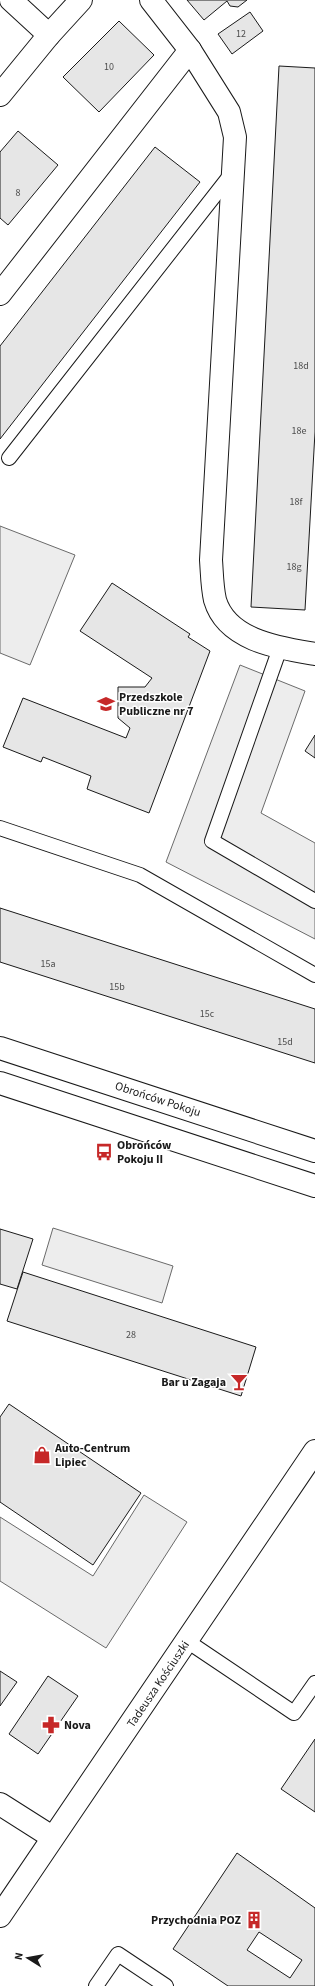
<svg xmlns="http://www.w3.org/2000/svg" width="315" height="1986" font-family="'Source Sans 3',sans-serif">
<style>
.built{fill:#ededed;stroke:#6a6a6a}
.building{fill:#e6e6e6;stroke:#1a1a1a;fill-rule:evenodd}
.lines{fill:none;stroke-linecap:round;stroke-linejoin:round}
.lane-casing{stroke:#1a1a1a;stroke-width:16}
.street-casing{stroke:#1a1a1a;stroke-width:24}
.secondary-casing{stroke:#1a1a1a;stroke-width:24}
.primary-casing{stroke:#1a1a1a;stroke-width:24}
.lane{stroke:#fff;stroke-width:14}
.street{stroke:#fff;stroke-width:22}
.secondary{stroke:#fff;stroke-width:22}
.primary{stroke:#fff;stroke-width:22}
.labels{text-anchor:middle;stroke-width:3;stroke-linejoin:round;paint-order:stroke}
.number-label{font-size:10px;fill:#4d4d4d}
.poi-label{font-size:12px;font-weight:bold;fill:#1a1a1a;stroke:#fff;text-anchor:start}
.street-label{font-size:12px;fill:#1a1a1a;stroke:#fff}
</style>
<rect width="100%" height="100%" fill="#fff"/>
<g class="built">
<path d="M0,526L75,555L30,665L0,653Z"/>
<path d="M240,665L305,691L261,813L315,843V939L166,862Z"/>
<path d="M53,1228L173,1266L162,1303L42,1265Z"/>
<path d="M144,1495L187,1522L106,1648L0,1581V1517L93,1576Z"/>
</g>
<g class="building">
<path d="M187,0H247L238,7L230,6L227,1L204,20Z"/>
<path d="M250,12L263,31L232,54L218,34Z"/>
<path d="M119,21L154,55L99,112L63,77Z"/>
<path d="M279,66L315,68V432L305,610L251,607Z"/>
<path d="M18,131L58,165L8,225L0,218V152Z"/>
<path d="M155,147L200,182L0,439V346Z"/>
<path d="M112,583L190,634L188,637L210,651L149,813L87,789L91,776L43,757L41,762L3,747L23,698L126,738L130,728L118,718V687H145L152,678L80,631Z"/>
<path d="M315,735V758L305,751Z"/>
<path d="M0,908L315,1009V1063L0,962Z"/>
<path d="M0,1229L33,1239L17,1289L0,1284Z"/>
<path d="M23,1272L256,1347L241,1396L7,1321Z"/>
<path d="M9,1404L141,1493L93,1565L0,1502V1417Z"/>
<path d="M0,1671L17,1682L0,1706Z"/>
<path d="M48,1676L78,1696L38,1754L9,1734Z"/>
<path d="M315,1739V1812L281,1789Z"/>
<path d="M237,1853L315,1908V1986H228L173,1949ZM259,1932L302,1960L290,1978L247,1950Z"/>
</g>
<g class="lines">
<g class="lane-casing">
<g id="lane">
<path d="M9,458L233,172"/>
<path d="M280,648L212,841L315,901"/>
<path d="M0,828L140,875L315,975"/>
<path d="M187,1641L294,1713L315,1683"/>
<path d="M96,1986L118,1954L166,1986"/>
</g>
</g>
<g class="street-casing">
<g id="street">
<path d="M11,0L49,35"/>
<path d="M151,0L190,50L229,112L235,137L211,560C212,573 212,587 215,600C227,641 280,648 315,654"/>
<path d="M0,95L49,35L81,0"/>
<path d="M0,294L190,50"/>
<path d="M0,1804L52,1837"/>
</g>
</g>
<g class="secondary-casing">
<path id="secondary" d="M0,1916L315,1451"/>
</g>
<g class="primary-casing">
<g id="primary">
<path d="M0,1048L315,1151"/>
<path d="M0,1083L315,1186"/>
</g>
</g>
<use href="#lane" class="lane"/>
<use href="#street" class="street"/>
<use href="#secondary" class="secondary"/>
<use href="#primary" class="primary"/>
</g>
<defs>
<g id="school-bare" transform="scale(1.38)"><path d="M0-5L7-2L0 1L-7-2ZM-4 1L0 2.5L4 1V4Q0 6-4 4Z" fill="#c62828" stroke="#fff" stroke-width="2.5" paint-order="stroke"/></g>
<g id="bus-bare" transform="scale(1.38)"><path d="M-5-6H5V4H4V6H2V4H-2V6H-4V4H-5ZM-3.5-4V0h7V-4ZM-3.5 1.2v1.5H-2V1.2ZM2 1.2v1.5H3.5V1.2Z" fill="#c62828" stroke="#fff" stroke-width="2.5" paint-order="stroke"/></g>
<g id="bar-bare" transform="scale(1.38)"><path d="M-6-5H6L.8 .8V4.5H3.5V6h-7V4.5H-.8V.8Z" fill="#c62828" stroke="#fff" stroke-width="2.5" paint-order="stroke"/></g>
<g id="shop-bare" transform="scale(1.38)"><path d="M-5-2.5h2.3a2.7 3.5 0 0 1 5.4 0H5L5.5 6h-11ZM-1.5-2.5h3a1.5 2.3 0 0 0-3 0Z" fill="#c62828" stroke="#fff" stroke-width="2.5" paint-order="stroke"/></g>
<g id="pharmacy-bare" transform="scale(1.38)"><path d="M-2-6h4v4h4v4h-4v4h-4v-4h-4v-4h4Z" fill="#c62828" stroke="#fff" stroke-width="2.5" paint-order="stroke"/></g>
<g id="building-bare" transform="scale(1.38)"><path d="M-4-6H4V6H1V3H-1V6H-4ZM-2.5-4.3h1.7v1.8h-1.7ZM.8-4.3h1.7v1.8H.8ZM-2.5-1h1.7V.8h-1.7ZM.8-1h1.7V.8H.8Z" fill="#c62828" stroke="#fff" stroke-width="2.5" paint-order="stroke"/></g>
</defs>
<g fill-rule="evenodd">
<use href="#school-bare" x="106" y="704"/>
<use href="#bus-bare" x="104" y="1152"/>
<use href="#bar-bare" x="239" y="1382"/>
<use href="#shop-bare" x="42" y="1455"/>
<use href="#pharmacy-bare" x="51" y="1725"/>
<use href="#building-bare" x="254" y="1920"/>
</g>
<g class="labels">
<g class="number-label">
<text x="241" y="37">12</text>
<text x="109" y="70">10</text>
<text x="18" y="196">8</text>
<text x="301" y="369">18d</text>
<text x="299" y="434">18e</text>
<text x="296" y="505">18f</text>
<text x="294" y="570">18g</text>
<text x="48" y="967">15a</text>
<text x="117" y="990">15b</text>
<text x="207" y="1017">15c</text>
<text x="285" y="1045">15d</text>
<text x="131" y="1338">28</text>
</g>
<g class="poi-label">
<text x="119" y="701">Przedszkole<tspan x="119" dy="14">Publiczne nr 7</tspan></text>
<text x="117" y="1149">Obrońców<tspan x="117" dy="14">Pokoju II</tspan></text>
<text x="226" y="1386" text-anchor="end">Bar u Zagaja</text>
<text x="55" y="1452">Auto-Centrum<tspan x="55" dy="14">Lipiec</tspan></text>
<text x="64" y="1729">Nova</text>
<text x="241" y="1924" text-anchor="end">Przychodnia POZ</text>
</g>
<g class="street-label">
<text transform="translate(158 1099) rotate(18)" y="4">Obrońców Pokoju</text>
<text transform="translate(158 1684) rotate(-56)" y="4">Tadeusza Kościuszki</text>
</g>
</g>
<g transform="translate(28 1958) rotate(281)" stroke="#ffffff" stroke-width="3" paint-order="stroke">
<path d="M0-3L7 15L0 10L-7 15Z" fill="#1a1a1a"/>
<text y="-6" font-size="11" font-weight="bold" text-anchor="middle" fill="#1a1a1a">N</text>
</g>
</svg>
